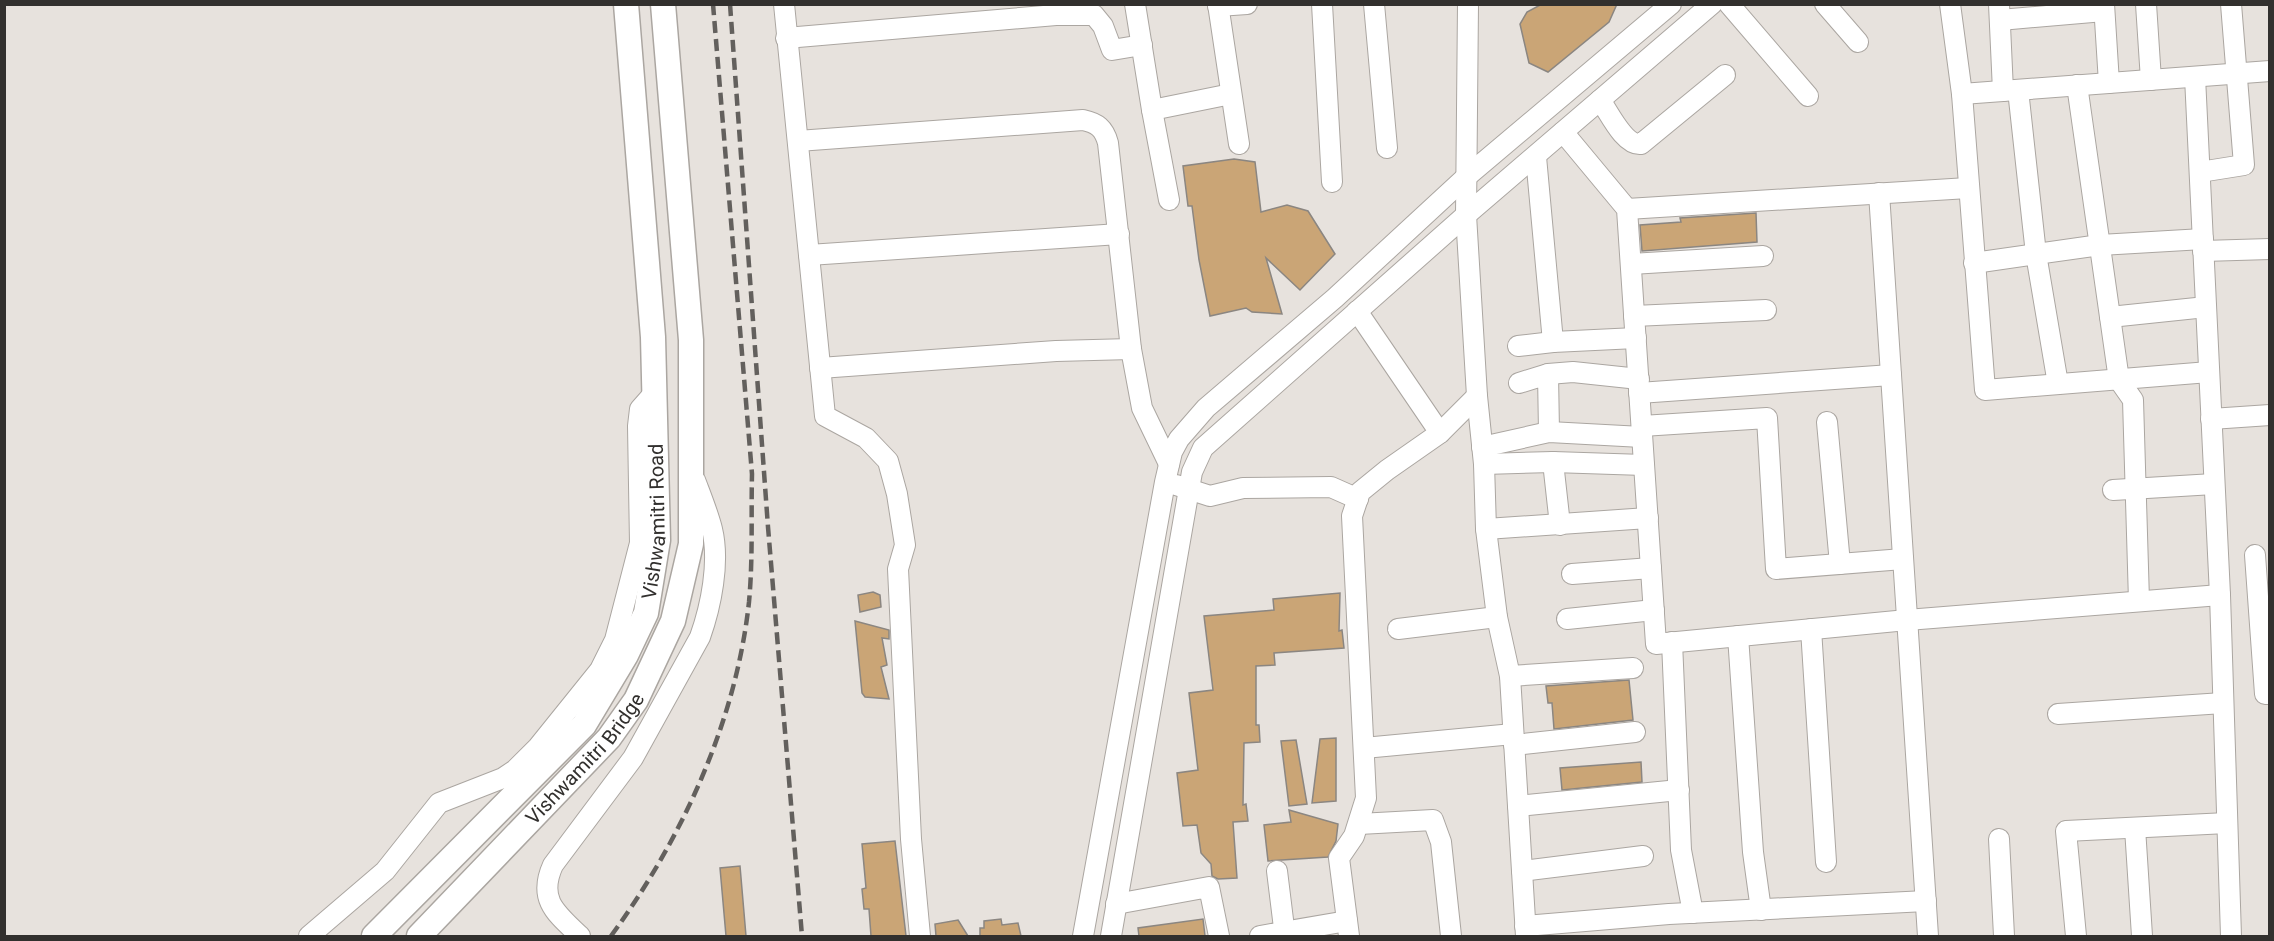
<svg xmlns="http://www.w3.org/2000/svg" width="2274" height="941" font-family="Roboto,sans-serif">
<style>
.building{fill:#caa576;stroke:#8b8681;stroke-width:1.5}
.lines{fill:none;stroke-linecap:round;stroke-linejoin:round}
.minor-casing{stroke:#aba6a1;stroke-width:22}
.major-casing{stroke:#aba6a1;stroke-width:27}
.minor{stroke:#fff;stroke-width:20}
.major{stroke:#fff;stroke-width:24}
.rail{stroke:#63605d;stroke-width:4.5;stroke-dasharray:12 6;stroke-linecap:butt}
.labels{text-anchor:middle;stroke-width:5;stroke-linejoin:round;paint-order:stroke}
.street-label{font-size:20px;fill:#32302e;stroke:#fff}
</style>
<rect width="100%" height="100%" fill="#e7e2dd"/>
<g class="building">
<path d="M1542,4H1617L1609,22L1548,72L1529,63L1520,24L1527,12Z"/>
<path d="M1234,159L1255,162L1261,212L1287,205L1308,211L1335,254L1300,290L1266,258L1282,314L1252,312L1246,308L1210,316L1199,260L1192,206H1188L1183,166Z"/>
<path d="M1756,213L1757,242L1642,251L1640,225L1681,222L1680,218Z"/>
<path d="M873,592L880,595L881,607L860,612L858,595Z"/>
<path d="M1340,593L1339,631L1342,630L1344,648L1274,653L1275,665L1256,666V725H1259L1260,742L1244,743L1243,805L1246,804L1248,821L1233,822L1237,878L1218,879L1212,876L1211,864L1201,853L1197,825L1183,826L1177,773L1198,770L1189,693L1213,690L1204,616L1274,610L1273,599Z"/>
<path d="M855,621L889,630V639L882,638L887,665L881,667L889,699L865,697L862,693Z"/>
<path d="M1629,680L1633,720L1554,729L1552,703H1548L1546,686Z"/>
<path d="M1336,738V801L1312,803L1320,739Z"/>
<path d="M1296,740L1307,804L1289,806L1281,741Z"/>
<path d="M1641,762L1642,782L1562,790L1560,768Z"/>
<path d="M1289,810L1338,824L1336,841L1328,857L1268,861L1264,825L1291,822Z"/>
<path d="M895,841L906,936H871L869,909H864L862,889L866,888L862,844Z"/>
<path d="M740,866L746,936H726L720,868Z"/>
<path d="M1001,919L1002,925L1018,923L1021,936H980V928H984V921Z"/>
<path d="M1203,919L1205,936H1139L1138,928Z"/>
<path d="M958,920L968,936H936L935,924Z"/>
</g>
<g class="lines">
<g class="minor-casing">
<g id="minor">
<path d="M784,4L825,416L866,438L888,461L897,494L905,545L898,569L911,839L920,936"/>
<path d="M1135,4L1152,110L1169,200"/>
<path d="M1218,4L1239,144"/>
<path d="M1322,4L1332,182"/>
<path d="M1374,4L1387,148"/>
<path d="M1468,4L1466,215L1477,396L1484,464L1486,529L1497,617L1510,676L1526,936"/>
<path d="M1729,4L1808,96"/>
<path d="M1825,4L1858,42"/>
<path d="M1950,4L1962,94L1985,390L2209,372"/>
<path d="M1999,4L2003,91"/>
<path d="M2104,4L2109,83"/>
<path d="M2146,4L2151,80"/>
<path d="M1218,6L1247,4"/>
<path d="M2000,20L2104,11"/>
<path d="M786,38L1056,15H1094L1103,26L1112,50L1142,45"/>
<path d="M2195,77L2220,595L2231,936"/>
<path d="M2077,85L2119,380L2133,400L2139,601"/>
<path d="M2018,90L2036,254L2058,384"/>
<path d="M1962,94L2270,71"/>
<path d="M1600,100C1609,112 1624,146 1641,144L1725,75"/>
<path d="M1152,110L1231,94"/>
<path d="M1563,132L1627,209L1656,644L1907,620L2220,595"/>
<path d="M798,141L1083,120C1097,123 1104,128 1108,143L1131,349L1142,408L1169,464"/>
<path d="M1536,157L1553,342L1636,338"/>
<path d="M2200,172L2244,165L2231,4"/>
<path d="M1879,193L1928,936"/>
<path d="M1627,209L1968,188"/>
<path d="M2203,251L2270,249"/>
<path d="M809,255L1119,234"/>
<path d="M1974,263L2100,245L2203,239"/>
<path d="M1631,264L1763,256"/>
<path d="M1357,311L1440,433"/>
<path d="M1634,316L1766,310"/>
<path d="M2110,317L2206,307"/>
<path d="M1518,346L1553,342"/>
<path d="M820,368L1056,351L1131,349"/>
<path d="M1548,374L1573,372L1639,379"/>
<path d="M1519,383L1548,374L1549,432"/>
<path d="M1639,393L1891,375"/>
<path d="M2211,419L2270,415"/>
<path d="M1827,422L1840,564"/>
<path d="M1642,426L1767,418L1776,569L1903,559"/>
<path d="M1482,447L1549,432L1642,437"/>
<path d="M1553,462L1560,525"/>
<path d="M1484,464L1553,462L1644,465"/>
<path d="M1176,485L1210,496L1243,488L1331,487L1358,499"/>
<path d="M2113,490L2214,484"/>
<path d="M1486,529L1648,518"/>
<path d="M2255,555L2265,694H2270"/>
<path d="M1572,574L1651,568"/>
<path d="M1567,619L1654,610"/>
<path d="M1398,629L1497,617"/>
<path d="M1811,629L1826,862"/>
<path d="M1738,636L1753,852L1761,910"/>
<path d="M1672,642L1681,850L1693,913"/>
<path d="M1510,676L1633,668"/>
<path d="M2058,714L2223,703"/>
<path d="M1514,745L1635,732"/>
<path d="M1364,748L1513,734"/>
<path d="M1518,806L1679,790"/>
<path d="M1359,824L1433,820L1441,842L1451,936"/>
<path d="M2135,828L2142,936"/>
<path d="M1999,839L2004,936"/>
<path d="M1277,871L1285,936"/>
<path d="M1522,871L1643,856"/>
<path d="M1116,904L1209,887L1219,936"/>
<path d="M1525,926L1669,914L1926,901"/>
<path d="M309,936L385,871L439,803L503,778L515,770L538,747L600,670L615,640L640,543L638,426L640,409L655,392"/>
<path d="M580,936C557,914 537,900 553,865L633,758L700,637C711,606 720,562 712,529C708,513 701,496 695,480"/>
<path d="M1083,936L1165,482L1172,452L1179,439L1206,408L1335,298L1466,177L1671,4"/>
<path d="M1111,936L1189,489L1192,472L1203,448L1466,215L1712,4"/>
<path d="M1260,936L1347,921"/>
<path d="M1349,936L1339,858L1354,836L1366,798L1352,516L1360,492L1387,470L1440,433L1477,396"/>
<path d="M2076,936L2066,831L2227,823"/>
</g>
</g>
<g class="major-casing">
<g id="major">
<path id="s1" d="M374,936L584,725L626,655L646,613L658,540L653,337L626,4"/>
<path id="s2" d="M419,936L609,738L636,700L673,621L691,544V340L663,4"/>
</g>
</g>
<use href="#minor" class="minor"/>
<use href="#major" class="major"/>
<g class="rail">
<path d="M730,4L768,527L802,936"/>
<path d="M611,936C682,839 736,722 749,602C753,559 751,516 752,474L713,4"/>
</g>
</g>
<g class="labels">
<g class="street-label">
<text dy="7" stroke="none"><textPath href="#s1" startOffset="518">Vishwamitri Road</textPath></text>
<text dy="7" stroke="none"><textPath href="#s2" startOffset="243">Vishwamitri Bridge</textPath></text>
</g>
</g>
<rect width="2274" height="941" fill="none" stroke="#32302e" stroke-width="12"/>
</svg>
